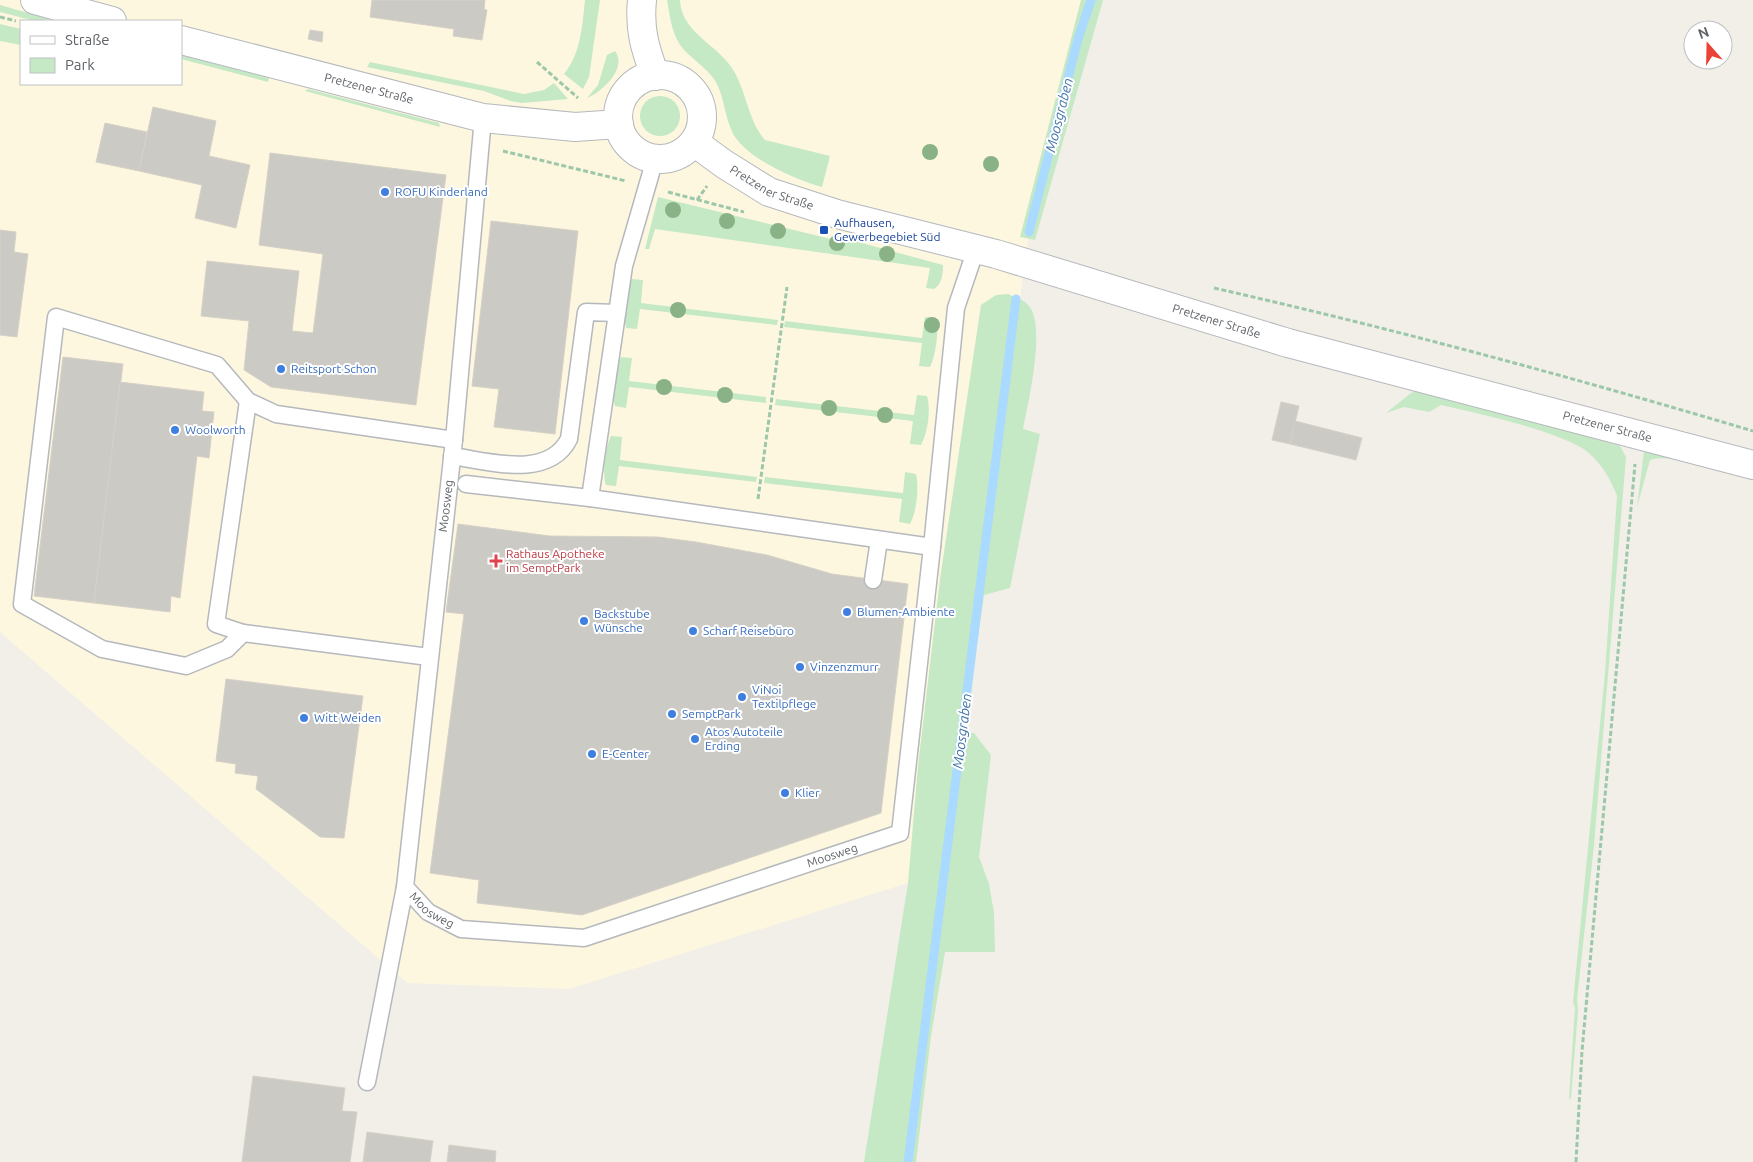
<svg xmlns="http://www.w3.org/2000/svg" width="1753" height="1162" font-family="Ubuntu,sans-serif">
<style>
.commercial{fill:#fef7e0;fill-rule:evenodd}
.green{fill:#c5e8c5}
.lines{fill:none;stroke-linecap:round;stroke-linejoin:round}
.stream{stroke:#aadaff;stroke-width:9}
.building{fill:#cccac5;stroke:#d6d1c6}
.service-casing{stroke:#b5b8bc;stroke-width:19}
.minor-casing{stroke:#b5b8bc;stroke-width:30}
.path{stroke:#9cc7a9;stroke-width:3;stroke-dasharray:5 2.5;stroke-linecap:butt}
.service{stroke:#fff;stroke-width:16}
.minor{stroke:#fff;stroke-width:28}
.tree{fill:#89b387}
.shop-dot{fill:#3f7fe0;stroke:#fff;stroke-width:2}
.transit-dot{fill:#1a4fb4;stroke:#fff;stroke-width:2}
.health-dot{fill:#e0444e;stroke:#fff;stroke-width:2}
.labels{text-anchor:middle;stroke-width:4;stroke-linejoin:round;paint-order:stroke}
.street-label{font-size:12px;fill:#5f6368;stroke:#fff}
.shop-label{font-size:12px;fill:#366cbe;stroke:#fff;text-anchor:start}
.transit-label{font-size:12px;fill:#164399;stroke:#fff;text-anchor:start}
.health-label{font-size:12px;fill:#be3a42;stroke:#fff;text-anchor:start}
.water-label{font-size:14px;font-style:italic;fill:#4174aa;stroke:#fff}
</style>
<rect width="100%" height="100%" fill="#f1efe8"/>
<path class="commercial" d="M0,0H1096L1029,232L959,746L908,883L569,989L407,983L0,632ZM21,21H181V84H21Z"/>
<g class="green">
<path d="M585,0H600L589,77L583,89L564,74C581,53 582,27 585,0Z"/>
<path d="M667,0H680C681,30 713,43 729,64C747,87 746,118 765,140L830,156L822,187C796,180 740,156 731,129C724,113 724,94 714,79C706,68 694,60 684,50C672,37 670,17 667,0Z"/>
<path d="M1081,0H1103L1035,240L1020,237Z"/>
<path d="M0,5L49,19L35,21L0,12Z"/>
<path d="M0,24L21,29V45L0,41Z"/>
<path d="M615,51C628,68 602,92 587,98L598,85L607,55Z"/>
<path d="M181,55L269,78L268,82L181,59Z"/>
<path d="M370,62L524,94L544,90L554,83L568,99L522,103L511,101L484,91L367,67Z"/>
<path d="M308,89L439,123L440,127L305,91Z"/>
<circle cx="660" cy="116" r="20"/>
<path d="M658,197L835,240L836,236L943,265C943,274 942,284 934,289L926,288L930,268L655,229L649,249H645Z"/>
<path d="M632,279L643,280L641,303L778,320L777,325L640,309L637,329L626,328C623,315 626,291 632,279Z"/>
<path d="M1008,294C1014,297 1024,300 1028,305C1047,323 1028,404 1023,429L1040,434L1010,588L984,595L964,733H974L991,755L979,857L989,884L994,913L995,952H945L931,1036L916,1162H864L908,883L918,766L940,579L981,305L996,295Z"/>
<path d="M925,317L936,318C939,331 936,355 930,367L919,366L922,343L784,327L785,321L922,338Z"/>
<path d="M621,357L632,358L629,381L766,397V403L629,387L626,408L615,406C611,393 615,369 621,357Z"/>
<path d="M1421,389L1496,408L1620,446L1626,457L1594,845L1577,999L1578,1011L1571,1098L1569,1099L1575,1008L1573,1002L1605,673L1617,496C1611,480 1603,466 1590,454C1566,432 1476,413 1441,405L1429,412L1404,407L1386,413L1411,393Z"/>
<path d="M917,395L927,396C931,409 928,433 921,445L910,444L913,421L775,405L776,399L914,415Z"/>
<path d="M611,436L622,437L620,460L757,477L756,482L619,466L616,486L606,485C602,472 605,448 611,436Z"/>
<path d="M1649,448L1753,470V479C1732,473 1668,452 1650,460L1637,507L1644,451Z"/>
<path d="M905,472L916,474C919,487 917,511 910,524L899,522L902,499L764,483L765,477L903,493Z"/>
</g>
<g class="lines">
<g class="stream">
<path d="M1029,232L1078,39L1091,0"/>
<path d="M908,1162L1016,299"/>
</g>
</g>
<g class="building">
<path d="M372,0H485L484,9L487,10L482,40L453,36L454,29L370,17Z"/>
<path d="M310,30L323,32L322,42L308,39Z"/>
<path d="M153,107L216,121L209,156L250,165L236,228L195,218L202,185L139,171Z"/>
<path d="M105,123L147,132L139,171L96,162Z"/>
<path d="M270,153L446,175L416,405L271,387L244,370L249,321L201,316L207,261L299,271L292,331L313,333L323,254L259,245Z"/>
<path d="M491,221L578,231L555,434L494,427L499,389L472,386Z"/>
<path d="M0,230L16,232L14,252L28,254L17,337L0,335Z"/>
<path d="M63,357L123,364L94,603L34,596Z"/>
<path d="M120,382L204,392L202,411L214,412L209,458L197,456L180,598L171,596L170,612L94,603Z"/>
<path d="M1281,402L1299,406L1290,444L1272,440Z"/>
<path d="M1295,421L1362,438L1356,460L1290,444Z"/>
<path d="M458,524L550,536L658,537L696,542L767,555L832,574L908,584L881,813L582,915L477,903L479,880L430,873L464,614L446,612Z"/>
<path d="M226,679L363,696L344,838L320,837L256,789L258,776L235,773L236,764L216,761Z"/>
<path d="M253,1076L345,1088L342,1111L357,1112L350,1162H242Z"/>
<path d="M367,1132L433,1141L430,1162H363Z"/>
<path d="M449,1145L496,1151L495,1162H447Z"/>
</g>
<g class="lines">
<g class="service-casing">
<g id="service">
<path id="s1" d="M483,118L454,440L405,887L428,912L461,929L584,938L900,833L932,547"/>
<path d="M655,159L624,266L590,498L932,547L956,308L976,249"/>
<path d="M452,456C488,461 548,480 569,439L586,312L617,313"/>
<path d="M466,484L590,498"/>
<path d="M873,580L879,540"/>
<path d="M243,633L216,624L248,401"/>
<path d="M429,657L243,633L227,649L186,666L102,649L22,604L56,317L217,365L248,401L276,414L454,440"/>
<path d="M367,1082L405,887"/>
</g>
</g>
<g class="minor-casing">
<g id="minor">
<path d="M35,0L112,21"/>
<path d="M642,0C639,30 645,48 655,76"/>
<path id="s2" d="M181,40L483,118L575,127L619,124"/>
<circle cx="660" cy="117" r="42"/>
<path id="s3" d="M694,142L724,164L769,192L837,214L996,254L1288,343L1753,465"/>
</g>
</g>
<g class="path">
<path d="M0,17L16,21"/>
<path d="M537,62L578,98"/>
<path d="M503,151L626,181"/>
<path d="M668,192L744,212"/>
<path d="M697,200L707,186"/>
<path d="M1214,288C1395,329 1575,378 1753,431"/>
<path d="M758,499L787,287"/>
<path d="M1576,1162L1582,1051L1635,464"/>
</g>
<use href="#service" class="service"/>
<use href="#minor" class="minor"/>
</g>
<g class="tree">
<circle cx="930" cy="152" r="8"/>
<circle cx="991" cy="164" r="8"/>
<circle cx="673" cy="210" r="8"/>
<circle cx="727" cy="221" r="8"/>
<circle cx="778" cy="231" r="8"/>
<circle cx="837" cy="243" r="8"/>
<circle cx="887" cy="254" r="8"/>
<circle cx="678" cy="310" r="8"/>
<circle cx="932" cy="325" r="8"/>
<circle cx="664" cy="387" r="8"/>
<circle cx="725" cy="395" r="8"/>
<circle cx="829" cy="408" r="8"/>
<circle cx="885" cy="415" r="8"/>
</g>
<g class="shop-dot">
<circle cx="385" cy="192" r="5"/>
<circle cx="281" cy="369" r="5"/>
<circle cx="175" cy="430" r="5"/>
<circle cx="847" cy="612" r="5"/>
<circle cx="584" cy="621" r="5"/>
<circle cx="693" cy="631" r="5"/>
<circle cx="800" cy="667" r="5"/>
<circle cx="742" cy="697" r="5"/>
<circle cx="672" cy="714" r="5"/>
<circle cx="304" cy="718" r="5"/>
<circle cx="695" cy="739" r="5"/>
<circle cx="592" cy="754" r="5"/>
<circle cx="785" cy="793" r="5"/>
</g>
<rect class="transit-dot" x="819" y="225" width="10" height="10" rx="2.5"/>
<path class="health-dot" d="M493.5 553.5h5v5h5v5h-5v5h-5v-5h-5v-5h5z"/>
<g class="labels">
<g class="street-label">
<text dy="4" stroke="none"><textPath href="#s2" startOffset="194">Pretzener Straße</textPath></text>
<text dy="4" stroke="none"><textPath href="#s3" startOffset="91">Pretzener Straße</textPath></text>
<text dy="4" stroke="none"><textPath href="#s3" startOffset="556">Pretzener Straße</textPath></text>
<text dy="4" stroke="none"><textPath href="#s3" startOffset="961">Pretzener Straße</textPath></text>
<text transform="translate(446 506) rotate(-83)" y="4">Moosweg</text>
<text dy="4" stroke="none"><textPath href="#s1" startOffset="1229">Moosweg</textPath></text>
<text dy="4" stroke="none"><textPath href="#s1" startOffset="809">Moosweg</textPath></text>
</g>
<g class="shop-label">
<text x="395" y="196">ROFU Kinderland</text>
<text x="291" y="373">Reitsport Schon</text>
<text x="185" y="434">Woolworth</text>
<text x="857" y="616">Blumen-Ambiente</text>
<text x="594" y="618">Backstube<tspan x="594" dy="14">Wünsche</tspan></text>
<text x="703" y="635">Scharf Reisebüro</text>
<text x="810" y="671">Vinzenzmurr</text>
<text x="752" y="694">ViNoi<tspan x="752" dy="14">Textilpflege</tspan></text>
<text x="682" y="718">SemptPark</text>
<text x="314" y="722">Witt Weiden</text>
<text x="705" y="736">Atos Autoteile<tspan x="705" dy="14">Erding</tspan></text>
<text x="602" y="758">E-Center</text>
<text x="795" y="797">Klier</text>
</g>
<g class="transit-label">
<text x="834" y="227">Aufhausen,<tspan x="834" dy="14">Gewerbegebiet Süd</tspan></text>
</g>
<g class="health-label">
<text x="506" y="558">Rathaus Apotheke<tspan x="506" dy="14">im SemptPark</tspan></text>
</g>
<g class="water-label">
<text transform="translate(1059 115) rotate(-76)" y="5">Moosgraben</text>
<text transform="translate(962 731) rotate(-83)" y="5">Moosgraben</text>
</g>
</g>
<rect x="20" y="20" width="162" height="65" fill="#ffffff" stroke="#bfc1c3"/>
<rect x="30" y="36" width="25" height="8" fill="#ffffff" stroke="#bfc1c3"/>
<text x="65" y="45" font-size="15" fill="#5f6368">Straße</text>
<rect x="30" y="58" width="25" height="15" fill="#c5e8c5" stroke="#bfc1c3"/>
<text x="65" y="70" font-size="15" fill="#5f6368">Park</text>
<g transform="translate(1708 45) rotate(340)"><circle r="24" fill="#ffffff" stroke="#bfc1c3"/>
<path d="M0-4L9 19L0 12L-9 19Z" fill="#ea4335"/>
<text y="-8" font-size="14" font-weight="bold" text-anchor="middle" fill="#5f6368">N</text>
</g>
</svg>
